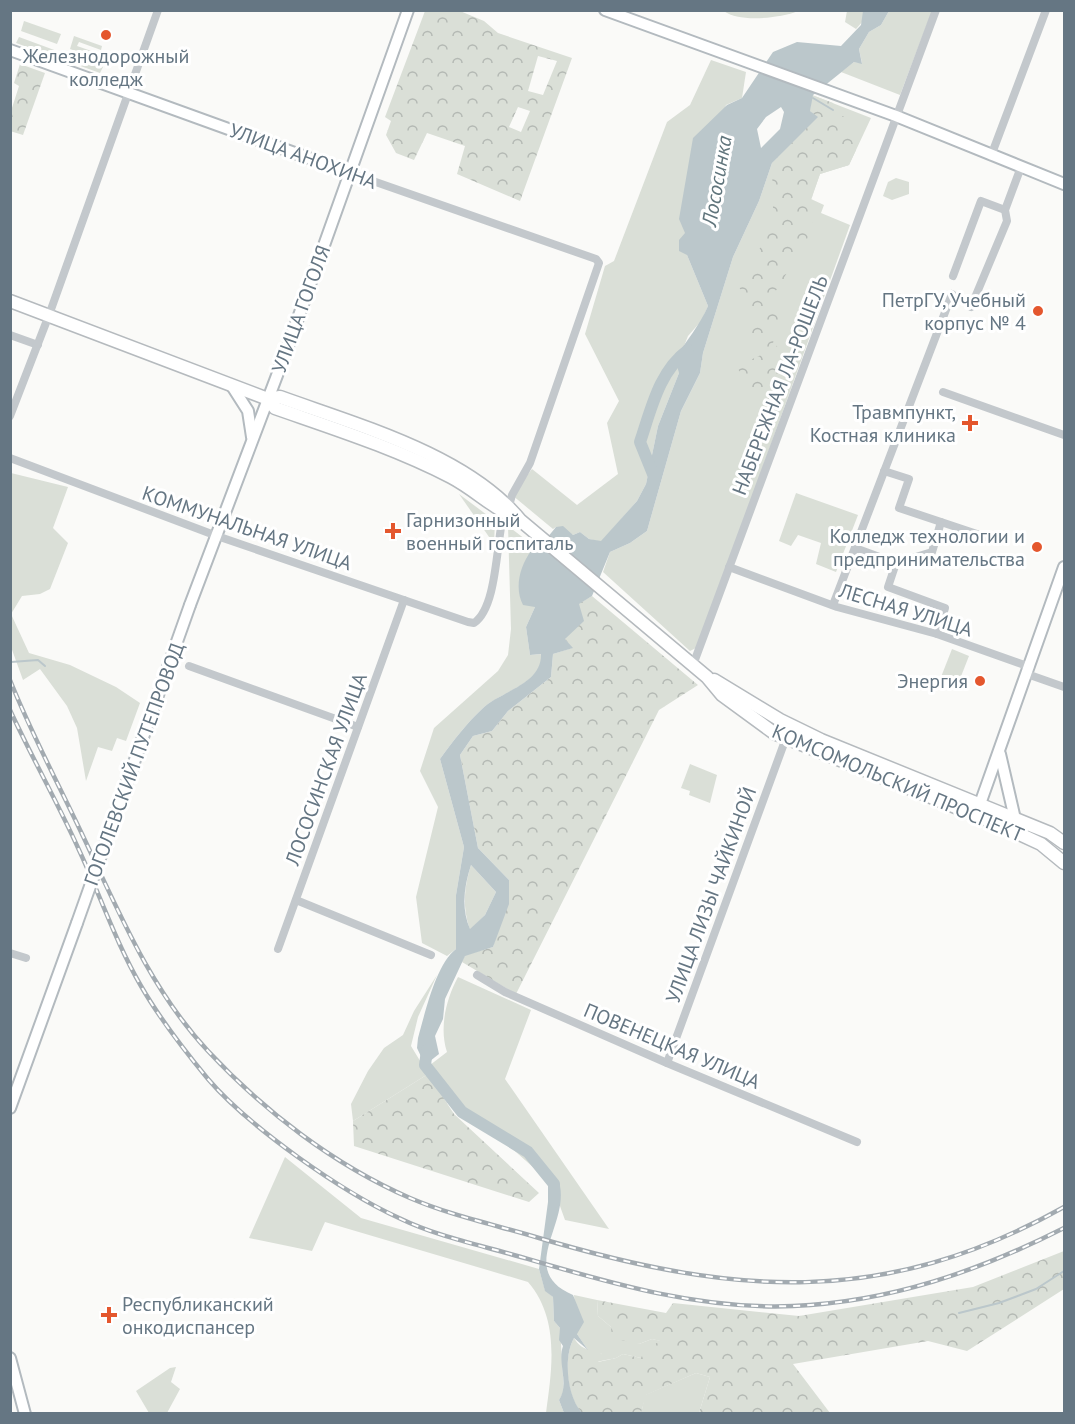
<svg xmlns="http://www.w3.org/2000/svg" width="1075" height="1424" font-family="'PT Sans',sans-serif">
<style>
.green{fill:#dadfd7}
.forest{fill:url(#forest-crowns);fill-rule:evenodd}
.water{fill:#bbc7cb;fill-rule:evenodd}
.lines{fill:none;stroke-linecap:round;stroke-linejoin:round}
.stream{stroke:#bbc7cb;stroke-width:2}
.river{stroke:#bbc7cb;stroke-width:12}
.secondary-casing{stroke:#b3babf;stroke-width:14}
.primary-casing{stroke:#b5babe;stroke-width:15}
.street{stroke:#c3c8cc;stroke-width:8}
.secondary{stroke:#fff;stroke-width:10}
.primary{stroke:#fff;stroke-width:12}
.rail-casing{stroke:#a2aab0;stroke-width:4.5}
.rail{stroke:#fff;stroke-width:2;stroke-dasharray:7;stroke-linecap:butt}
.secondary-bridge-casing{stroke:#b3babf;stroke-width:14;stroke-linecap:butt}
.secondary-bridge{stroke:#fff;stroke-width:10}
.poi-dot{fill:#e4572e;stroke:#fff;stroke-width:2}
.labels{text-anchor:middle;stroke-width:6;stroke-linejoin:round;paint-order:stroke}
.poi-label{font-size:20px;fill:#657683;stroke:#fff;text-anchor:end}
.street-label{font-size:20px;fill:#657683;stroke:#fff}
.water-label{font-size:21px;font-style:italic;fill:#60757c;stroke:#fff}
</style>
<defs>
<pattern id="forest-crowns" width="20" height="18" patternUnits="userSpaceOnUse" patternTransform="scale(1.5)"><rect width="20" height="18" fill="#dadfd7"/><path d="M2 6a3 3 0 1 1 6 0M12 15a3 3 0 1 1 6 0" fill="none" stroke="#b4b9b4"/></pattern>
</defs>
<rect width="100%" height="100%" fill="#fafaf8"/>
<g class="green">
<path d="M724,11H798C782,18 738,23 724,11Z"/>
<path d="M847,11H863V21L856,29L845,22Z"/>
<path d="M889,11H932L900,95L841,72L854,62L862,63L859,49L869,32L881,25Z"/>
<path d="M24,21L61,34L57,44L21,31Z"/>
<path d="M74,36L102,46L101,50L79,42L77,46L106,56L104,61L70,49Z"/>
<path d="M19,37L57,51L55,57L16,43Z"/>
<path d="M61,51L103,67L100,73L58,58Z"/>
<path d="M711,60L746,72L742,98L726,105L685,233L687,255L708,306L702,320L688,336L678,361L679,373L658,426L646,484L637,501L601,542L589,539L580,532L573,535L556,527L553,529L512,495L532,469L577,505L618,474L607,423L619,401L585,334L605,266L614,261L667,122L690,105Z"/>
<path d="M812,95L871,118L849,165L820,174L811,199L824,205L821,213L850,225L698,647L690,651L603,572L610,552L630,543L647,531L681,411L700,373L703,353L733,257L759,201L772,163L817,117L810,111Z"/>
<path d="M896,178L909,182V194L892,200L883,196L888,182Z"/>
<path d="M11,473L68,487L53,528L68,543L50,589L40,594L22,596L11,614L29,653L70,665L116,687L140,703L126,741L117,738L112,751L98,747L86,781L77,728L67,706L40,669L23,680L11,647Z"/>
<path d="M796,493L858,515L836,572L816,564L821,543L798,535L791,546L779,541Z"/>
<path d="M459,494L495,521L494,544Z"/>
<path d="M508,526L538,549L535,607L526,627L530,655L542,654C542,685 501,691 482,709C466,724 453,741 440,759L464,847L456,895V949L447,956L422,943L416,897L438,807L420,771L434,728L498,671L508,655L511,629Z"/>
<path d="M952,649L969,656L958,684L941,677Z"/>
<path d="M690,764L717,775L710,803L689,795L690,791L681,788Z"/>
<path d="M471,865L496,892L485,915L470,930C462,907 464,887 471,865Z"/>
<path d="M437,975L418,1017L411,1046L428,1074L353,1121L351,1104L368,1071L384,1048L403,1035L414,1011Z"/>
<path d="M458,977L531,1010L505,1079L609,1229L565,1220L552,1184L466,1108L430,1065L447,1052C439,1028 446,999 458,977Z"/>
<path d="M285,1157L361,1218L539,1269L545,1290L553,1297L554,1321L560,1328L564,1392L559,1400L564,1413H546C552,1369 560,1319 528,1282L325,1222L312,1251L249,1238Z"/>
<path d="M574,1295L597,1300L598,1316L611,1327L639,1344L652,1339L661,1341L641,1358L623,1354L616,1358L596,1362L602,1354L588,1350L577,1334Z"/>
<path d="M176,1367L171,1382L180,1389L167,1413H149L136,1391L170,1368Z"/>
<path d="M696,1373L710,1377L699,1413L641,1414L645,1395Z"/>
</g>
<g class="forest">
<path d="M425,11H460L484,21L498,33L572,58L520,201L457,174L465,146L427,133L414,160L396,153L386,135L391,121L385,117ZM538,56L557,61L543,95L528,91ZM518,107L530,111L521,132L509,127Z"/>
<path d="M20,64L45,73L23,135L10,131L11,111L19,86L14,83Z"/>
<path d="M812,95L833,103L836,114L854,120L849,133L856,150L849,165L820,174L811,200L814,217L806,243L785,276L797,291L780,287L769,296L782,314L773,343L795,362L783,392L758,405L747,390L737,366L761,355L746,336L754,313L739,287L757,257L773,208L772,163L817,117L810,111Z"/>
<path d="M592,596L698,685L659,710L516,994L462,962L465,955L493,947L509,880L478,848L460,755L473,736L492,731L508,711L551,677L553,654L572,648L565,639L578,604Z"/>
<path d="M428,1074L454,1114L539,1193L529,1202L354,1146L353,1121Z"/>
<path d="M1064,1251V1289L967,1351L928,1341L793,1364L830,1413H699L710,1377L696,1373L646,1395L641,1413H582C566,1397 563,1357 574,1338C579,1346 585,1351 595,1349L603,1355L598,1362L616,1358L623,1354L641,1358L645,1350L660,1341L652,1339L639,1344L612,1338L611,1327L598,1316L597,1300L666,1313L673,1303L799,1316L973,1287Z"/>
</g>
<g class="water">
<path d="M863,11H889L881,25L869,32L859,49L862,64L854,62L813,95L810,111L818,117L772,163L759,201L733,257L703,353L700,373L681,411L647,531L630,543L610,552L592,596L579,604L584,621L565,639L573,648L553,654L551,677L508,711L492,731L473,736L460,755L478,848L509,880V904L493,947L465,956L445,999L443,1019L435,1036L439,1054L425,1065L417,1048L418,1038C425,1013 436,964 456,949V895L464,847L440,759C453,741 466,724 482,709C500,691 542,685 541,654L530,655L526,627L535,607L523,605C514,588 520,566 531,551L538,549L556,527L563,526L573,535L580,532L589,539L601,541L637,501L646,484L658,426L679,373L675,359C686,341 700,325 708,306L687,255L679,251V240L685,233L679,219L693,138L727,105L742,98L773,52L797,42L841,46L861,25ZM781,107L784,112L780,129L761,148L757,129L766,117ZM471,865L496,892L485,915L470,929C461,909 464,886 471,865Z"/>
<path d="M560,1186C568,1226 517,1271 573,1295L584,1322L577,1334L588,1350L574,1338C563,1357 567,1397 582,1413H564L559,1400C570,1384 557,1364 563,1346L559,1340L560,1328L554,1321L553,1297L545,1291L539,1269L550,1187Z"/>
</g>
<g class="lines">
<g class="stream">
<path d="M813,98L833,110"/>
<path d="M11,662L38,660L45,666"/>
<path d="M959,1313L999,1303L1036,1289L1064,1271"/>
</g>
<g class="river">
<path d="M655,479L640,442C651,410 659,371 688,350"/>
<path d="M427,1050L425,1065L462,1112L528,1152L554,1184V1202"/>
</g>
<g class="secondary-casing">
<g id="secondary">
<path d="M605,10L896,116L1064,184"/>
<path d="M10,50L350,173"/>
<path d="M232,386L248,411L252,437"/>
<path d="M190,605L287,349L408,10"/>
<path d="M1000,754L1015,819"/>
<path d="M980,804L1064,567"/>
<path d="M10,1108L77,923"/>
<path d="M10,1358L25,1414"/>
</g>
</g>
<g class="primary-casing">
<g id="primary">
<path d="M10,301L268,399L280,397C357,425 467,455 520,520L707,677L722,695L774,733L1002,826L1041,844L1064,863"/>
<path d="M268,399L275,408C335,429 395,448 451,477C474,489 493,508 517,519"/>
<path d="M714,680L780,720L821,740L1050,833L1064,843"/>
</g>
</g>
<g class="street">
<path d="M991,156L1046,10"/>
<path d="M350,173L596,259L599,263L530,463L512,495L509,506"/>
<path d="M953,276L981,201L1005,210"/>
<path d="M971,307L1007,221L1005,210L1021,167"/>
<path d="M10,335L38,345"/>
<path d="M943,392L1064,435"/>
<path d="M10,416L49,315L158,10"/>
<path d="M10,458L217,536L468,622L474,623C498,607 496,539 504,513"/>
<path d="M884,471L909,479L899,508L995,540"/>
<path d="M855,548L896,563L888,587L945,608L937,634"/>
<path d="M896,563L932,552L941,522"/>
<path d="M729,567L837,607L937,634L1030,667L1027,674L1064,687"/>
<path d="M833,605L952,294"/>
<path d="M693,665L936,10"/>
<path d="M189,666L358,727"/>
<path d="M296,900L431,955"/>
<path d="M278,949L404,600"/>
<path d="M10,953L26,958"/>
<path d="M477,975L505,992L667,1063L857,1142"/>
<path d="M667,1063L786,738"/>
</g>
<use href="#secondary" class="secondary"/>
<use href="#primary" class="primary"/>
<g class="rail-casing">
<g id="rail">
<path d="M10,680C31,733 58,783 82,834C118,910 150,989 208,1051C264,1111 334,1165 410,1198C452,1216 496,1225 539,1238C732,1295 882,1309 1064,1207"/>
<path d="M10,710C32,758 58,803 79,850C100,895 116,943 141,986C160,1019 184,1050 208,1079C249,1127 342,1192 399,1218C438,1237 480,1245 521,1257C610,1283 700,1310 793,1306C890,1302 979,1271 1064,1228"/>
</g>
</g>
<use href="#rail" class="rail"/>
<g class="secondary-bridge-casing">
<path id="secondary-bridge" d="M77,923L190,605"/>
</g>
<use href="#secondary-bridge" class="secondary-bridge"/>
</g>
<g class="poi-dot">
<circle cx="106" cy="35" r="6"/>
<circle cx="1038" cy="311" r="6"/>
<path d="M967 414h6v6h6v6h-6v6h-6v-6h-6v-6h6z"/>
<path d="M390 522h6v6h6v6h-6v6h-6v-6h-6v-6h6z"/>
<circle cx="1037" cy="547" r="6"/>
<circle cx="980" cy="681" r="6"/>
<path d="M106 1306h6v6h6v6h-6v6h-6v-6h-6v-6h6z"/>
</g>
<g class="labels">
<g class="poi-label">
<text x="106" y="63" text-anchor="middle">Железнодорожный<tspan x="106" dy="23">колледж</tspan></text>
<text x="1026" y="307">ПетрГУ, Учебный<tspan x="1026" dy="23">корпус № 4</tspan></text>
<text x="956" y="419">Травмпункт,<tspan x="956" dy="23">Костная клиника</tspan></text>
<text x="406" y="527" text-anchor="start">Гарнизонный<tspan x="406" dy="23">военный госпиталь</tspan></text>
<text x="1025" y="543">Колледж технологии и<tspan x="1025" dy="23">предпринимательства</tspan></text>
<text x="968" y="688">Энергия</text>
<text x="122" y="1311" text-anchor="start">Республиканский<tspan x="122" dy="23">онкодиспансер</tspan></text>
</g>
<g class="street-label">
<text transform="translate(303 156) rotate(20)" y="7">УЛИЦА АНОХИНА</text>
<text transform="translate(301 309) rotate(-70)" y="7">УЛИЦА ГОГОЛЯ</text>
<text transform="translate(780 385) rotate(-69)" y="7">НАБЕРЕЖНАЯ ЛА-РОШЕЛЬ</text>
<text transform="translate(247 528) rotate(19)" y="7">КОММУНАЛЬНАЯ УЛИЦА</text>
<text transform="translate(906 610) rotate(17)" y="7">ЛЕСНАЯ УЛИЦА</text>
<text transform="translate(134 764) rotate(-70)" y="7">ГОГОЛЕВСКИЙ ПУТЕПРОВОД</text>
<text transform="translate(326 769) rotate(-70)" y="7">ЛОСОСИНСКАЯ УЛИЦА</text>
<text transform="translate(898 783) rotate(23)" y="7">КОМСОМОЛЬСКИЙ ПРОСПЕКТ</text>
<text transform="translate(711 895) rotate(-70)" y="7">УЛИЦА ЛИЗЫ ЧАЙКИНОЙ</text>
<text transform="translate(672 1046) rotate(23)" y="7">ПОВЕНЕЦКАЯ УЛИЦА</text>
</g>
<g class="water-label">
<text transform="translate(717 181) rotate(-80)" y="7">Лососинка</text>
</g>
</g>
<rect width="1075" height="1424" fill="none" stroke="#657683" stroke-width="24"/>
</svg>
